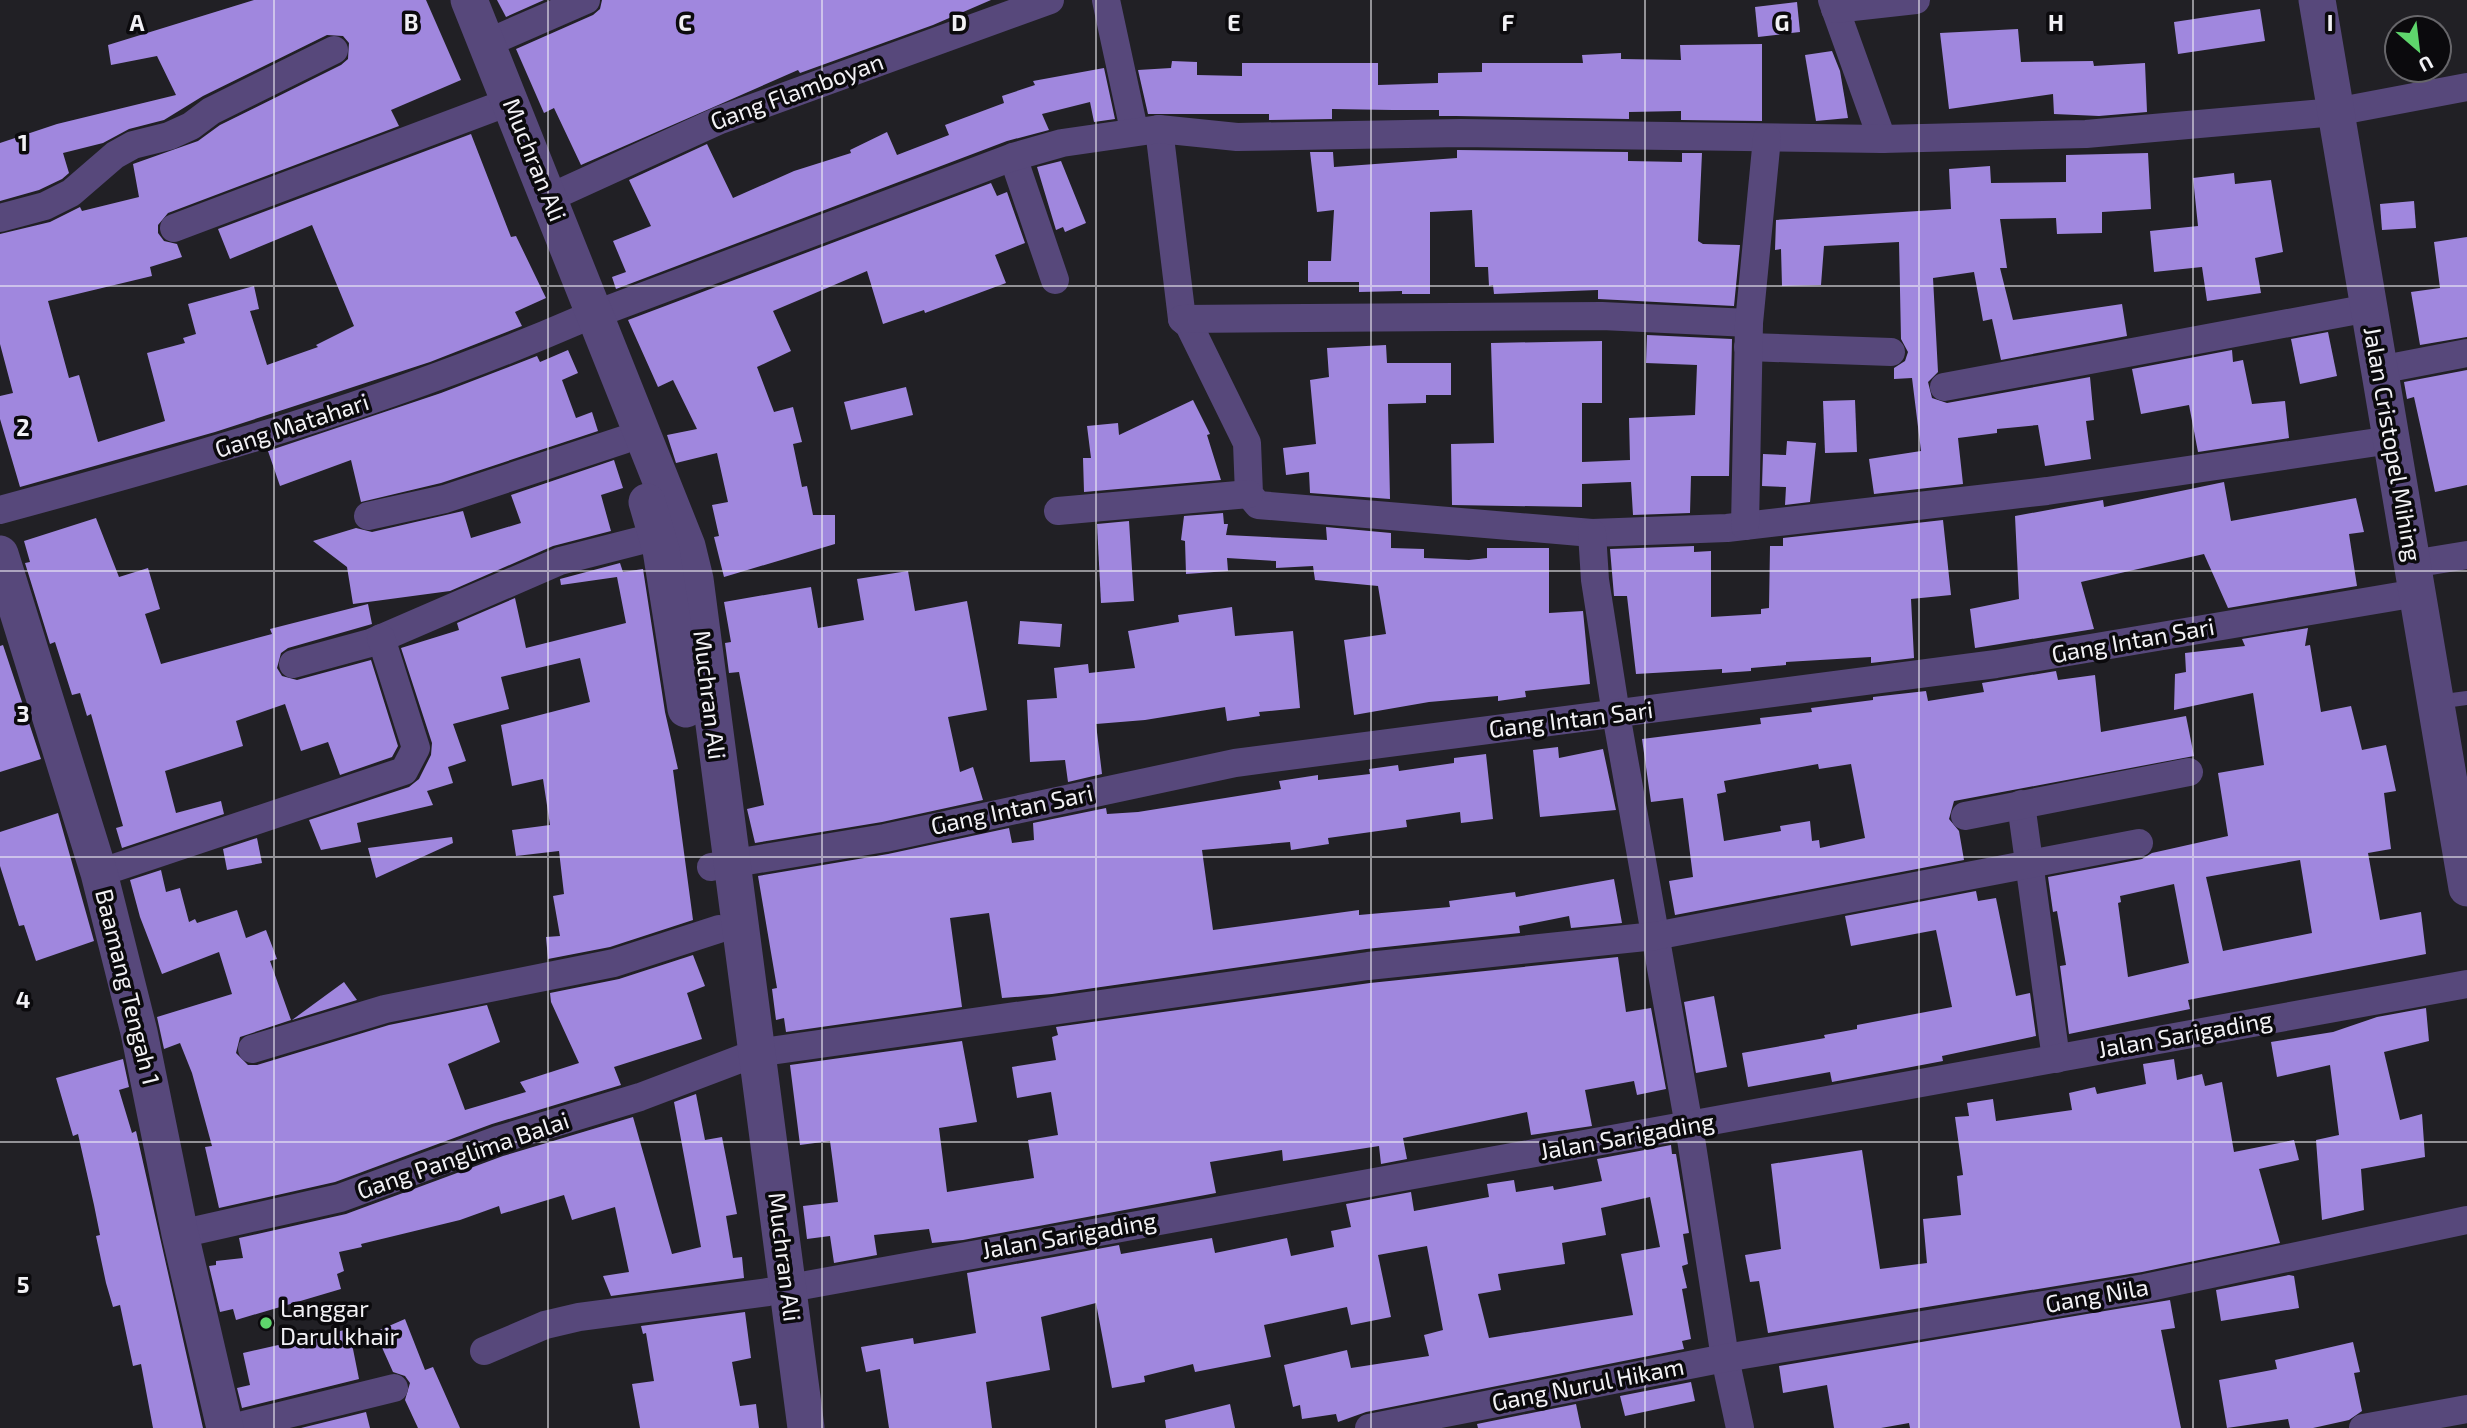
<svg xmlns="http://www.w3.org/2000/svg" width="2467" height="1428" font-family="'Exo 2',sans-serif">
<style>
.building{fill:#a087de;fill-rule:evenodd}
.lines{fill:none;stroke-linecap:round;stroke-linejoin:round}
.service{stroke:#57487b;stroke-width:14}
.minor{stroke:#57487b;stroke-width:28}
.tertiary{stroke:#57487b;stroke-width:37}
.grid{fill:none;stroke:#f2f1f5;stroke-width:2;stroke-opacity:0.55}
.poi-dot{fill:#5ed56c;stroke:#0b0a0d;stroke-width:2.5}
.labels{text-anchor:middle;stroke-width:7;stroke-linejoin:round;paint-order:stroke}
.street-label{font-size:24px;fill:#f2f1f5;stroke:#0b0a0d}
.poi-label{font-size:24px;fill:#f2f1f5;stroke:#0b0a0d;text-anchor:start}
.grid-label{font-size:23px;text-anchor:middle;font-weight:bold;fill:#f2f1f5;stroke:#0b0a0d;stroke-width:7;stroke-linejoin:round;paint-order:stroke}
</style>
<rect width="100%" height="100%" fill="#212025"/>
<g class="building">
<path d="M254,0H426L461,80L391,110L399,126L168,213L158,225V233L164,241L177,244L182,257L150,267L152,276L48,301L69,378L79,375L98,442L165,421L147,353L185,343L183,338L196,334L188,304L254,286L259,309L250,311L267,365L318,347L316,345L354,326L312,225L230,259L218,229L471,134L511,237L516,236L546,298L515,312L522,326L430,362L215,432L20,487L0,419V396L13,393L0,344V234L50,222L80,207L82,211L139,197L133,164L198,141L220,125L341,65L348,59L349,43L343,36L327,35L203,96L164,120L129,129L103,143L63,153L69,173L62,179L39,190L0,201V143L57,124L176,95L157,56L111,65L108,45Z"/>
<path d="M497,0H544L506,17Z"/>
<path d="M602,0H991L933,25L800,73L798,70L581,165L554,108L544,113L516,49L593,15L600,9Z"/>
<path d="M1797,2L1800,32L1758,37L1755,7Z"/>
<path d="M2260,9L2265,41L2178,54L2174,22Z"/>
<path d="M2018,29L2021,62L2093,61L2094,66L2145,63L2147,112L2099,116L2054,114L2053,94L1949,109L1940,33Z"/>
<path d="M1762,44V121L1681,120V111L1629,112V119L1456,116H1439V110H1393L1332,109V119L1269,120V114H1148L1138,70L1171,68L1172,61L1197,62V75L1242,76V63H1378V85L1438,83V73L1482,72V63H1583L1582,55L1621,53V59L1681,60L1680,45Z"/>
<path d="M1832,51L1840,71L1848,118L1816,121L1805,55Z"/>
<path d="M1104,68L1115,119L1094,122L1090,102L1042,114L1049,130L1007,141L616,289L612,277L626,272L613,241L651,226L629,180L707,144L733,198L794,171L851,153L850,150L887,132L897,155L949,135L945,125L1004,103L1002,96L1035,85L1033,81Z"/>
<path d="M1457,150L1628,152V161L1682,162V153H1702L1698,241L1703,244L1740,245L1734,306L1598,299V290L1494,294L1493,285L1489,286L1488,267H1475L1472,210L1430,212V294H1402V291L1359,292V282H1308V261H1331L1334,210L1317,212L1310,152H1333L1334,167L1457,158Z"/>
<path d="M2148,153L2151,209L2102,212V233L2057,234L2056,218L2000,219L2007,268H2000L2013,320L2122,304L2127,336L2001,360L1992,319L1983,321L1974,272L1933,278L1938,372L1928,382L1932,398L1947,403L2090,377L2094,420L2086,421L2091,459L2045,466L2038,425L1997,429V433L1958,438L1963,484L1874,494L1869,459L1921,451L1912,378L1894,379V368L1905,361L1908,352L1901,339L1899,242L1824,246L1821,285L1782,286L1781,249L1775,250L1776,220L1951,209L1949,169L1990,166L1991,183L2066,182V155Z"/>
<path d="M1061,161L1086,223L1065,232L1063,227L1056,230L1037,167Z"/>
<path d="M2234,173L2235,184L2271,180L2283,252L2255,258L2261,293L2207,301L2202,267L2154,272L2150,231L2198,226L2193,178Z"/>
<path d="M991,183L997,196L1007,192L1025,243L995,255L1006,283L925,313L924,310L883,324L867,271L773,311L791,351L757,367L774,412L793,407L802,442L793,444L802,487L807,486L813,515H835V544L724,577L714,537L719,536L712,505L728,502L717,453L676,463L667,435L697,429L673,380L658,387L628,320Z"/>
<path d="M2414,201L2416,228L2382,230L2380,204Z"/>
<path d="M2467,237V337L2420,345L2411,292L2440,288L2434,242Z"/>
<path d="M2328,332L2337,376L2300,384L2291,339Z"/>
<path d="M1647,335L1732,339L1729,476H1691L1690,513L1633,515L1631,482L1582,484V507L1452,505L1451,444L1494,443L1491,343L1602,341V403H1582V462L1630,460L1629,418L1695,415L1697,365L1646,363Z"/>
<path d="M1386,345L1387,363H1451V395H1426V403L1388,404L1390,499L1310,493L1309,472L1286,475L1283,448L1316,444L1310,380L1329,377L1327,348Z"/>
<path d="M568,350L578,373L562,380L576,418L592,412L598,431L441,483L361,502L351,460L280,486L268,451L441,393L537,356L540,362Z"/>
<path d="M2232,350L2233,362L2243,360L2252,404L2285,401L2289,438L2198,452L2189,405L2141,414L2132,369Z"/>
<path d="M2467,370V485L2435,492L2414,397L2407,399L2404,382Z"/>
<path d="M906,387L913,415L851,430L844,402Z"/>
<path d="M1193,400L1210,434L1207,435L1221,480L1084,492L1083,458H1091L1087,426L1118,423L1119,435Z"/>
<path d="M1855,400L1857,452L1825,453L1823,401Z"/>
<path d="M1787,441L1816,443L1810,502L1785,505L1786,487L1762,486L1763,454L1786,455Z"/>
<path d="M614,460L623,488L601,495L611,531L553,546L450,591L353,604L347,567L313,541L356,528L372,532L463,511L471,538L521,523L511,495Z"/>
<path d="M2224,482L2231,521L2356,498L2364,532L2349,534L2357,586L2228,608L2204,554L2081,582L2094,629L1975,648L1970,609L2019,599L2015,516L2103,500L2104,507Z"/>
<path d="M1223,513L1224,524H1228L1226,535L1327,540L1326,527L1391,533V548L1424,549V558L1469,560L1487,558V548H1549V613L1583,611L1590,684L1525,691L1526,697L1498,701V696L1429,702L1354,715L1344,640L1386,634L1378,586L1315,580L1313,566L1276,568V561L1227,558L1228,571L1186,574L1185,541L1181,540L1184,516Z"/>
<path d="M96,518L119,577L148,568L160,609L145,614L161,664L272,634L270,629L368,604L372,624L288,648L281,653L277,668L282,676L297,680L371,660L398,746L392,757L340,775L328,742L301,751L285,704L236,721L243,746L165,771L176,813L221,801L224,814L122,848L116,828L123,826L91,714L87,716L80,693L72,695L55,642L50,644L25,563L30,562L24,541Z"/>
<path d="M1943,520L1951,595L1911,599L1914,658L1871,663V657L1786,662V665L1751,668V671L1722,673V669L1636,674L1627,596H1614L1610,549L1694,546V552L1711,551V617L1761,614V609L1769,608L1770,546H1783V538Z"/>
<path d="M1129,521L1134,601L1101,603L1097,524Z"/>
<path d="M620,563L623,572L643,569L665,712L678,769L673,770L693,920L610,947L548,959L546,937L560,936L553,896L564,894L559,851L516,856L512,830L550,825L543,779L512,786L501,725L590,702L580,658L501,677L509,709L453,724L466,761L448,767L453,783L427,791L433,805L357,823L361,842L321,850L309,820L409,787L419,779L431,755L432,743L401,648L459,630L457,623L515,598L526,648L626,623L617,577L561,585L560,579Z"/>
<path d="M908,571L915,611L967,601L987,710L948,717L960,772L973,767L983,800L882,822L755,843L747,809L764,805L739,672L729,673L725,643L731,642L724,602L811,587L818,628L864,620L857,579Z"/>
<path d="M1232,607L1235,636L1293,631L1300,708L1259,712L1260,716L1227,721L1225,707L1145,720L1096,724L1102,774L1068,782L1065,760L1030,762L1027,700L1057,698L1054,668L1088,664L1089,673L1135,668L1128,631L1179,622L1178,615Z"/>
<path d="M1020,621L1062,624L1060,647L1018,644Z"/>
<path d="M2308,628L2305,646L2310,645L2321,712L2351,706L2362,750L2386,745L2396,791L2384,793L2391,849L2368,853L2380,920L2421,912L2426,954L2188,1000L2190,1009L2069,1034L2060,966L2066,965L2057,911L2053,912L2048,877L2142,859L2152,853L2228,836L2218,773L2264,765L2253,693L2174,710L2175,674L2186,672L2185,653L2245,646L2242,639ZM2300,860L2312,933L2223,951L2206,877ZM2174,884L2189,963L2128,977L2118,903L2121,902L2120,896Z"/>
<path d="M3,645L41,759L0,772V646Z"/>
<path d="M2056,671L2058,680L2095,675L2101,732L2186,716L2194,756L1954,801L1949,819L1959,831L1964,860L1675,915L1669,881L1693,877L1683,798L1651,802L1642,739L1761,724L1760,718L1812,712L1811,708L1873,700V697L1926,691L1928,701L1984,692L1982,683ZM1818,764L1819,769L1851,764L1865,838L1820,848L1819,840L1812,841L1810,821L1780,826L1781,831L1724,841L1717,794L1726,792L1724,781Z"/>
<path d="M1558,747L1559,758L1603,749L1616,810L1540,817L1533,750Z"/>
<path d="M1486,754L1493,819L1461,823L1460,812L1406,820L1407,827L1328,838L1329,844L1291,850L1290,842L1202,850L1213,930L1359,910V915L1450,907L1449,901L1515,892L1516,897L1614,879L1622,923L1571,928L1569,916L1519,926L1520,933L1366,949L1052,994L1002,998L989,913L950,918L962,1007L786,1032L784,1018L776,1020L772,989L777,988L758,876L888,854L1009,828L1012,843L1034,840L1033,823L1106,808L1107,814L1138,812L1281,789L1279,781L1318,775V780L1370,774L1369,769L1398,765L1399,771L1454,763V758Z"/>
<path d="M58,813L94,941L36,961L24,925L19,926L0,866V832Z"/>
<path d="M452,837L453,843L376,878L368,848Z"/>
<path d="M257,838L262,863L227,870L223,849Z"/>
<path d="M161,870L166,892L180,888L189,922L195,919L197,923L237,910L246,938L266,930L277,959L270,961L291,1020L240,1037L236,1053L248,1065H257L389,1025L487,1005L500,1042L448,1064L465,1110L526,1092L520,1082L579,1063L551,1002L550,993L619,979L693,955L705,986L687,993L702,1039L614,1067L621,1085L492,1124L335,1182L219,1208L205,1147L212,1146L192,1073L180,1043L164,1049L157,1017L232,994L219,952L162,974L140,917L130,880Z"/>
<path d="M1976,891L1978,901L1996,898L2016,996L2030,993L2036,1036L1942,1056L1943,1061L1832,1082L1830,1072L1748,1087L1742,1053L1825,1038L1824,1035L1857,1029V1025L1952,1007L1936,930L1851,946L1845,916Z"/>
<path d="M1618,957L1626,1012L1651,1008L1666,1089L1637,1095L1634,1081L1585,1090L1592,1126L1531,1135L1527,1112L1403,1138L1407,1159L1381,1164L1379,1146L1283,1161L1282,1150L1210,1162L1216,1193L963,1240L932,1243L929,1229L874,1235L877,1255L834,1263L830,1236L807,1239L803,1206L838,1202L830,1141L800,1145L790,1065L962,1041L977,1122L939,1128L947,1192L1034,1178L1028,1140L1058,1135L1051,1092L1017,1098L1012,1067L1056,1060L1052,1037L1058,1035L1056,1027L1370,983Z"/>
<path d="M344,982L357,1000L292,1020Z"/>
<path d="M1714,996L1727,1067L1696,1073L1684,1002Z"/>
<path d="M2426,1008L2429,1041L2384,1052L2400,1120L2422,1114L2425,1157L2361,1169L2364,1210L2322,1220L2316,1140L2339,1135L2330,1065L2277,1077L2271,1042L2333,1032L2377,1017Z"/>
<path d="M123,1059L129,1087L119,1090L132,1133L136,1131L203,1428H153L141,1364L133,1366L120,1305L113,1307L106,1283L96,1236L100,1235L94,1205L78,1134L73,1136L56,1078Z"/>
<path d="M2174,1059L2177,1080L2202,1074L2205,1086L2222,1082L2234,1152L2294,1140L2299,1160L2259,1169L2280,1243L2142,1272L1768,1333L1759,1281L1750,1282L1745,1255L1781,1249L1771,1164L1862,1150L1880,1269L1927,1263L1923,1219L1961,1215L1957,1176L1963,1175L1955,1117L1969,1116L1967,1103L1993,1099L1996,1121L2072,1110L2069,1093L2095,1087L2097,1094L2146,1084L2143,1064Z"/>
<path d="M696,1094L705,1140L722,1137L737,1214L726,1216L733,1258L742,1257L744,1278L611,1296L603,1276L629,1272L615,1207L572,1220L564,1195L501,1214L499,1206L460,1220L361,1244L362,1247L339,1252L344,1271L337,1274L341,1289L236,1320L233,1309L220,1312L209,1266L216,1265V1261L243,1258L239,1238L346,1214L503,1156L633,1117L672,1254L701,1247L674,1102Z"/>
<path d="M1671,1145L1672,1154H1676L1689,1233L1683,1234L1688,1264L1682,1266L1687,1288L1682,1289L1691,1339L1682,1341L1684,1349L1366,1412L1338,1422L1336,1414L1302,1419L1300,1405L1293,1407L1284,1365L1347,1350L1351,1368L1429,1356L1424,1335L1443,1330L1427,1246L1378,1255L1391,1317L1351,1325L1347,1307L1264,1325L1271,1357L1195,1372L1193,1364L1144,1376L1145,1382L1112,1388L1096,1303L1041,1317L1050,1370L986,1382L992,1428H889L880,1369L866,1372L861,1347L913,1338L914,1344L976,1333L967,1273L1119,1245L1121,1254L1212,1238L1215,1253L1287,1238L1291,1256L1334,1247L1331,1231L1351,1227L1346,1204L1411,1192L1414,1211L1489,1197L1487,1184L1514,1180L1516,1192L1553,1186L1554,1190L1602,1181L1597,1159ZM1650,1197L1660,1247L1621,1254L1633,1315L1489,1338L1478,1294L1501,1290L1498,1274L1565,1264L1562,1243L1606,1235L1601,1208Z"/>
<path d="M2289,1275L2294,1276L2299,1308L2221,1321L2216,1290Z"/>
<path d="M2170,1300L2175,1328L2161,1330L2181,1428H1910L1909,1423L1881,1428H1834L1827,1385L1783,1393L1779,1366Z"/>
<path d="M745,1312L751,1358L732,1362L740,1406L756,1404L759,1428H640L632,1384L654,1381L646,1333L643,1334L641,1326Z"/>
<path d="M405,1319L425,1370L433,1367L460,1428H418L405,1400L410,1383L405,1376L393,1372L375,1332Z"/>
<path d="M349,1329L359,1379L242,1408L237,1388L250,1385L243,1353Z"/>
<path d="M2353,1342L2360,1372L2354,1373L2362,1411L2349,1420L2313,1428H2290L2288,1419L2227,1428L2219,1380L2277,1369L2275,1360Z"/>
<path d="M1691,1382L1695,1401L1625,1416L1620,1396Z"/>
<path d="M1230,1404L1235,1428H1166L1165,1420Z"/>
<path d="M1576,1404L1581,1428H1478L1477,1424Z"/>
<path d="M366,1412L370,1428H301Z"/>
</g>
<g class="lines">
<path class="service" d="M2437,702L2467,698"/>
<g class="minor">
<path d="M1106,0L1134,130"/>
<path d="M1832,0L1882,139"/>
<path d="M1835,9L1916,0"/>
<path d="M487,43L586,0"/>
<path d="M1159,129L1182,319L1189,325L1247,443L1249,494L1258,505L1592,533L1727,528L2047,491L2391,440"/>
<path d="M1013,157L1055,280"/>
<path d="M549,198L720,120L1050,0"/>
<path d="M0,218L45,206L71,193L115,155L133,145L169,136L191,126L211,111L334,50"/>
<path d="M174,228L493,108"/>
<path d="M596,314L1013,157L1062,143L1159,129L1237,137L1461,133L1882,139L2086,134L2335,112L2467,87"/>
<path d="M1182,319L1602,316L1749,323"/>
<path d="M1748,347L1891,352"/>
<path d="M2379,370L2467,353"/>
<path d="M1944,387L2369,308"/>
<path d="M0,510C196,457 390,402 577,321"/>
<path d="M1058,511L1249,494"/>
<path d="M368,516L445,499L623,440"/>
<path d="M1745,526L1749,323L1767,138"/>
<path d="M1592,533L1595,580L1616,714L1689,1126L1725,1358L1740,1428"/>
<path d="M2412,564L2467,555"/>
<path d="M293,664L370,643L560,561L658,536"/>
<path d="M2021,804L2056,1059"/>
<path d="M1965,816L2189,772"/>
<path d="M711,867L885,838L1235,763L1996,664L2417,593"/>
<path d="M99,873L404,771L416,748L381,638"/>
<path d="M252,1049L385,1009L614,963L719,929"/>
<path d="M180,1234L340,1198L498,1140L640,1097L756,1053L1368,966L1655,936L2139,843"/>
<path d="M484,1351L545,1325L579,1317L768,1292L2467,984"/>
<path d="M231,1428L394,1388"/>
<path d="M1369,1428L1725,1358L2145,1288L2467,1220"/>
<path d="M2363,1428L2467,1409"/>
</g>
<g class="tertiary">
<path d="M469,0L687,546L695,579L806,1428"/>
<path d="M2317,0L2467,888"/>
<path d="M647,502L661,550L686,709"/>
<path d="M0,554L99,873L139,1032L180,1234L225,1428"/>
</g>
</g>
<path class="grid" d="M274,0V1428M548,0V1428M822,0V1428M1096,0V1428M1371,0V1428M1645,0V1428M1919,0V1428M2193,0V1428M0,286H2467M0,571H2467M0,857H2467M0,1142H2467"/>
<circle class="poi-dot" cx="266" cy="1323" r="7"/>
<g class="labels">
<g class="street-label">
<text transform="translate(797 92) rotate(-20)" y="8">Gang Flamboyan</text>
<text transform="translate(534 160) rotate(68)" y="8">Muchran Ali</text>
<text transform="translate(292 426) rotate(-18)" y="8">Gang Matahari</text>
<text transform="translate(2392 444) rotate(80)" y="8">Jalan Cristopel Mihing</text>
<text transform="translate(2133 641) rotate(-10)" y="8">Gang Intan Sari</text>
<text transform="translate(709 695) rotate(83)" y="8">Muchran Ali</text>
<text transform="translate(1571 720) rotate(-7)" y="8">Gang Intan Sari</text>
<text transform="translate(1012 810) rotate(-12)" y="8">Gang Intan Sari</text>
<text transform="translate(127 987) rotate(76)" y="8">Baamang Tengah 1</text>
<text transform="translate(2185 1035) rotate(-10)" y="8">Jalan Sarigading</text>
<text transform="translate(1627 1137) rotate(-10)" y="8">Jalan Sarigading</text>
<text transform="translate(463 1156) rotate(-19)" y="8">Gang Panglima Balai</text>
<text transform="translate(1069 1236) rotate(-10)" y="8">Jalan Sarigading</text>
<text transform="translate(784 1257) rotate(83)" y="8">Muchran Ali</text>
<text transform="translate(2097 1296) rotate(-10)" y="8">Gang Nila</text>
<text transform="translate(1588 1385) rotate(-11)" y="8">Gang Nurul Hikam</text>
</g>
<g class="poi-label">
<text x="280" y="1317">Langgar<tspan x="280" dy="28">Darul khair</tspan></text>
</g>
</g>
<g class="grid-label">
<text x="137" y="31">A</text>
<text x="411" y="31">B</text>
<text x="685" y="31">C</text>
<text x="959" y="31">D</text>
<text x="1234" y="31">E</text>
<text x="1508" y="31">F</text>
<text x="1782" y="31">G</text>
<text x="2056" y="31">H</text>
<text x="2330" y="31">I</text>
<text x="23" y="151">1</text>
<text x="23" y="436">2</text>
<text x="23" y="722">3</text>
<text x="23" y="1008">4</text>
<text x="23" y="1293">5</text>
</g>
<g transform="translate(2418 49) rotate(152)"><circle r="33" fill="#0b0a0d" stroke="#67666a" stroke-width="2"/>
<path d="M0-5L12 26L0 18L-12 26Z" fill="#5ed56c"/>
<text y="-10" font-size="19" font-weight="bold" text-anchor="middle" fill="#f2f1f5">U</text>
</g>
</svg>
